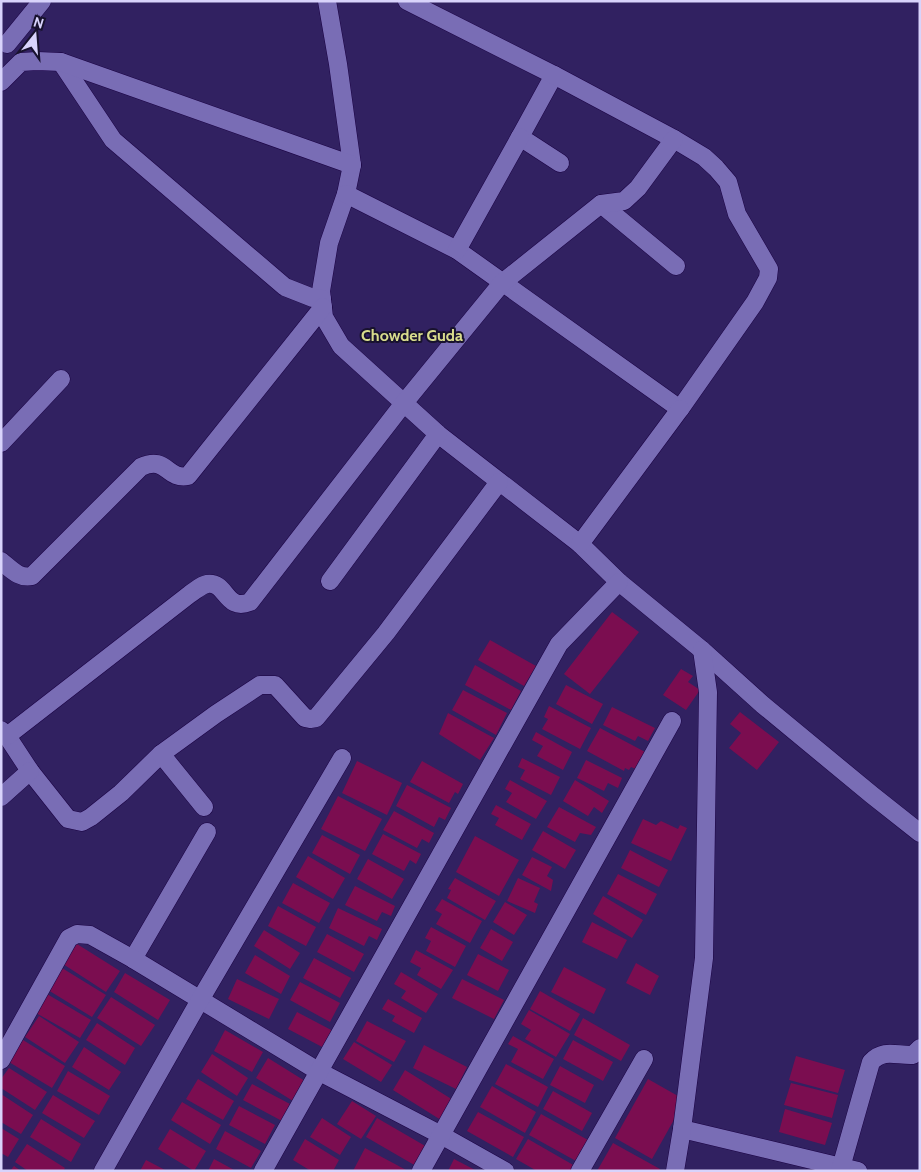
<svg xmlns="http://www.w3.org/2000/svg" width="921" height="1172" font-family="Cabin,sans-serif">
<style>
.building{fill:#7b0d50}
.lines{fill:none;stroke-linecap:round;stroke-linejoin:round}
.minor-casing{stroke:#1b0344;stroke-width:19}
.minor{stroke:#796db5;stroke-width:18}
.labels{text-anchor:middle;stroke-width:4;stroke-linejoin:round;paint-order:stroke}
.quarter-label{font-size:16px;font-weight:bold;fill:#d8dc8d;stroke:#18122e}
</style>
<rect width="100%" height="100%" fill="#312161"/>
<g class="building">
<path d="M612,612L639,632L590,694L564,674Z"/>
<path d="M490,640L536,666L524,686L478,660Z"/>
<path d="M475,665L521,691L511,710L465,685Z"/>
<path d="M681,669L693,676L688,682L700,690L686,710L663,695Z"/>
<path d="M566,685L603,704L592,724L556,704Z"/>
<path d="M463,690L507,713L496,735L452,710Z"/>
<path d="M549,706L591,728L580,749L542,729L548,719L544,717Z"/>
<path d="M612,707L655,728L648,741L638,736L635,741L603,725Z"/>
<path d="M740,712L779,742L757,770L729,748L741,733L730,724Z"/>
<path d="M448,713L494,738L480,760L439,734Z"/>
<path d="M600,728L647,753L638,770L631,767L629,770L625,768L624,771L587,751Z"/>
<path d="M536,732L572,752L563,770L537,756L543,746L532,740Z"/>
<path d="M522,758L560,777L551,795L520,779L525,770L518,767Z"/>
<path d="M586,760L622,778L618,788L608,783L604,791L577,778Z"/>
<path d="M357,761L402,783L387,815L342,793Z"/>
<path d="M422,761L463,784L458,794L455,792L449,803L410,782Z"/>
<path d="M510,780L547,801L536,819L506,802L512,793L505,789Z"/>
<path d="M575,780L609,801L602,813L594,807L588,816L563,801Z"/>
<path d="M407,785L451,808L445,820L439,817L434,827L396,806Z"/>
<path d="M338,796L382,819L365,851L321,829Z"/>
<path d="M496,805L531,824L522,840L495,825L499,818L491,814Z"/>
<path d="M559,807L596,827L591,835L580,833L575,842L547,827Z"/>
<path d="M394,811L434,833L429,843L422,839L417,848L383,830Z"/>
<path d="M643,819L656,825L661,821L678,829L680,825L687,828L671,861L631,843Z"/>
<path d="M543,831L576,850L565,869L532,850Z"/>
<path d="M383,834L421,854L416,864L410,860L404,871L372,854Z"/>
<path d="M322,835L360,855L350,874L312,853Z"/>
<path d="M475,836L519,860L499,896L456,872Z"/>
<path d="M630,850L668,870L659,887L621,868Z"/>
<path d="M308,856L345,878L333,899L296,877Z"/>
<path d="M532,857L552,867L547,876L553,880L551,891L522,875Z"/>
<path d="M368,859L404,879L392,899L357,879Z"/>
<path d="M618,874L657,894L646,915L607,894Z"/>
<path d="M455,878L496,901L485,920L447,898L451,890L448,889Z"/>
<path d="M518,878L540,888L534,902L538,904L535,913L507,901Z"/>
<path d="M293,883L330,903L319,923L282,903Z"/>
<path d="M355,886L395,906L391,916L382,912L377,921L345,905Z"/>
<path d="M603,896L643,920L632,938L593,914Z"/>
<path d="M442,899L482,921L470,943L436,924L442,914L435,910Z"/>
<path d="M505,902L527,915L514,935L493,922Z"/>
<path d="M278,906L316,927L306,946L268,926Z"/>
<path d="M338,908L382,929L377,940L369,936L364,946L329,928Z"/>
<path d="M592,922L627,940L617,959L582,942Z"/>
<path d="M431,927L466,946L455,967L426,951L431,941L425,938Z"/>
<path d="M491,929L513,942L502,961L480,948Z"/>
<path d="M264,930L300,953L290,969L254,946Z"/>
<path d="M327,934L364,954L354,972L317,952Z"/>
<path d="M77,944L120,971L106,992L63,964Z"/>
<path d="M416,950L453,970L441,989L417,975L421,968L410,962Z"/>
<path d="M478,954L509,970L498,991L467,975Z"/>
<path d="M255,955L290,976L281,994L245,973Z"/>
<path d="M314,958L351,978L340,998L303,978Z"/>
<path d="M636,963L659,976L650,995L626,983Z"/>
<path d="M564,967L606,989L594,1014L551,992Z"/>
<path d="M62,968L106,995L92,1017L48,990Z"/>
<path d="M401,972L438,994L426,1013L401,998L406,991L394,984Z"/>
<path d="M125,973L170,1000L158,1020L114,992Z"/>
<path d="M237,979L279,999L269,1019L228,999Z"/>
<path d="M462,979L504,1000L494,1019L452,998Z"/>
<path d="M300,982L340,1003L330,1022L290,1000Z"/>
<path d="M540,991L580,1014L570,1031L530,1009Z"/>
<path d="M47,994L91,1020L80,1038L36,1013Z"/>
<path d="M111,997L155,1025L141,1046L97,1018Z"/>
<path d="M388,999L422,1018L414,1033L392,1021L395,1016L382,1009Z"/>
<path d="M529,1010L570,1034L556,1057L525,1039L531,1030L521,1024Z"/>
<path d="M297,1012L335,1032L326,1049L288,1029Z"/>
<path d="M39,1016L79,1042L65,1063L25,1037Z"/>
<path d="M583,1018L630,1045L621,1061L574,1035Z"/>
<path d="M367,1021L406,1041L394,1062L356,1041Z"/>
<path d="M97,1023L135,1048L125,1065L86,1040Z"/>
<path d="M225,1030L263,1052L252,1072L214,1051Z"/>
<path d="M513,1036L554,1059L543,1079L511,1062L518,1049L508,1044Z"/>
<path d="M23,1040L65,1066L52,1088L9,1062Z"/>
<path d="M573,1040L613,1062L603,1081L563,1059Z"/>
<path d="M354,1042L392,1065L381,1082L343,1059Z"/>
<path d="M424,1045L467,1067L456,1089L413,1068Z"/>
<path d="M84,1047L121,1072L109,1090L72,1067Z"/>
<path d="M212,1054L248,1078L237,1096L201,1072Z"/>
<path d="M796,1056L845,1070L838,1093L789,1080Z"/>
<path d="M268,1058L305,1081L293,1101L256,1078Z"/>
<path d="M506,1064L548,1087L538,1107L495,1084Z"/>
<path d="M560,1066L594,1085L585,1103L550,1085Z"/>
<path d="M9,1068L47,1092L35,1110L1,1088V1079Z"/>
<path d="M405,1070L453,1100L441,1120L393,1090Z"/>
<path d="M68,1071L110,1096L99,1115L57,1091Z"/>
<path d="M198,1079L234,1101L223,1120L186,1099Z"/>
<path d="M648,1079L685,1100L652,1159L615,1138Z"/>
<path d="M791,1083L838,1095L832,1118L784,1105Z"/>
<path d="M252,1084L290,1104L282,1121L243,1100Z"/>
<path d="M492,1086L536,1112L525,1133L480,1107Z"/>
<path d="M553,1091L592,1113L582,1131L543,1109Z"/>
<path d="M1,1094L33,1115L21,1134L1,1122Z"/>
<path d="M53,1095L95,1121L84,1138L42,1113Z"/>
<path d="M352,1101L376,1116L361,1139L337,1124Z"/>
<path d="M182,1102L221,1125L210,1144L171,1120Z"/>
<path d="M239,1106L275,1125L265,1144L229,1125Z"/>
<path d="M785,1109L832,1123L825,1145L779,1132Z"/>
<path d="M478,1112L524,1137L513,1157L467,1131Z"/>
<path d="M541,1114L588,1140L576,1161L529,1135Z"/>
<path d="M322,1118L351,1137L340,1155L310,1137Z"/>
<path d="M377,1118L427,1147L416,1166L366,1137Z"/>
<path d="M41,1119L81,1144L71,1162L30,1137Z"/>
<path d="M1,1128L19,1139L8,1157L1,1153Z"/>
<path d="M170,1129L206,1151L194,1171L158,1149Z"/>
<path d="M225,1131L261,1151L251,1168L216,1149Z"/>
<path d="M305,1139L339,1160L333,1171H311L293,1160Z"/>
<path d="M528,1139L575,1166L572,1171H537L516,1159Z"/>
<path d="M613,1143L660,1169L659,1171H597Z"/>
<path d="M27,1144L65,1168L63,1171H28L15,1162Z"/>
<path d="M365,1148L408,1171H353Z"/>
<path d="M214,1159L236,1171H208Z"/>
<path d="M454,1159L477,1171H448Z"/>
<path d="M146,1160L167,1171H140Z"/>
<path d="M14,1166L21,1171H10Z"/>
</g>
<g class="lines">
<g class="minor-casing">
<g id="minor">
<path d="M327,1L338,64L352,165L346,194L329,243L321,291L324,317L341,346L438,434L580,544L619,582L702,650L763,705L872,795L920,833"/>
<path d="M7,44L42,1"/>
<path d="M61,62L113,140L285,287L313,298L322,299"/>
<path d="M554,75L520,137L560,163"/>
<path d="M1,82L21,62L37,61L61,62L352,165"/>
<path d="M346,194L457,250L680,409L755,302L768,278L769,269L737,214L728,182L716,168L704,157L674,139L554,75L407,1"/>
<path d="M601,204L676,266"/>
<path d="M457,250L520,137"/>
<path d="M1,443L61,379"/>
<path d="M580,544L680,409"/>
<path d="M1,561C11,569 19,579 32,576L141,467C167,455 166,480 188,476L323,307"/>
<path d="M330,581L438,434"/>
<path d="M1,730L7,736L30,771L68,819L82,822L91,817L121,793L161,754L216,714L260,685H275L305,718L310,719L316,718L386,633L499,482"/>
<path d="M7,736L190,594C195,591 201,585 207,584C227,581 225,612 250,602L404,403L502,283L601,204L624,201L638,188L674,139"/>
<path d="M161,754L204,807"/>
<path d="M1,797L30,771"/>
<path d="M133,959L207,832"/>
<path d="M1,1060L69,938L77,934L90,935L133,959L318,1071L441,1135L505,1171"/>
<path d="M682,1129L858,1171"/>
<path d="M103,1171L200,1000L342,758"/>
<path d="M263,1171L559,644L619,582"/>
<path d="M421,1171L672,721"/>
<path d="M580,1171L644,1059"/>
<path d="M675,1171L682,1129L704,958L708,692L702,650"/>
<path d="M840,1171L871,1062C884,1048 897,1056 913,1055L920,1048"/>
</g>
</g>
<use href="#minor" class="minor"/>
</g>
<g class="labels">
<g class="quarter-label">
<text x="412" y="341">Chowder Guda</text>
</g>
</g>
<rect width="921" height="1172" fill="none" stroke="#d8d3fb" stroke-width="5"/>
<g transform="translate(35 35) rotate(17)" stroke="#18122e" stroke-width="4" paint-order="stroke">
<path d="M0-4L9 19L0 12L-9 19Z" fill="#d8d3fb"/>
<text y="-8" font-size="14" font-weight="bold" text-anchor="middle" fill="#d8d3fb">N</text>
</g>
</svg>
